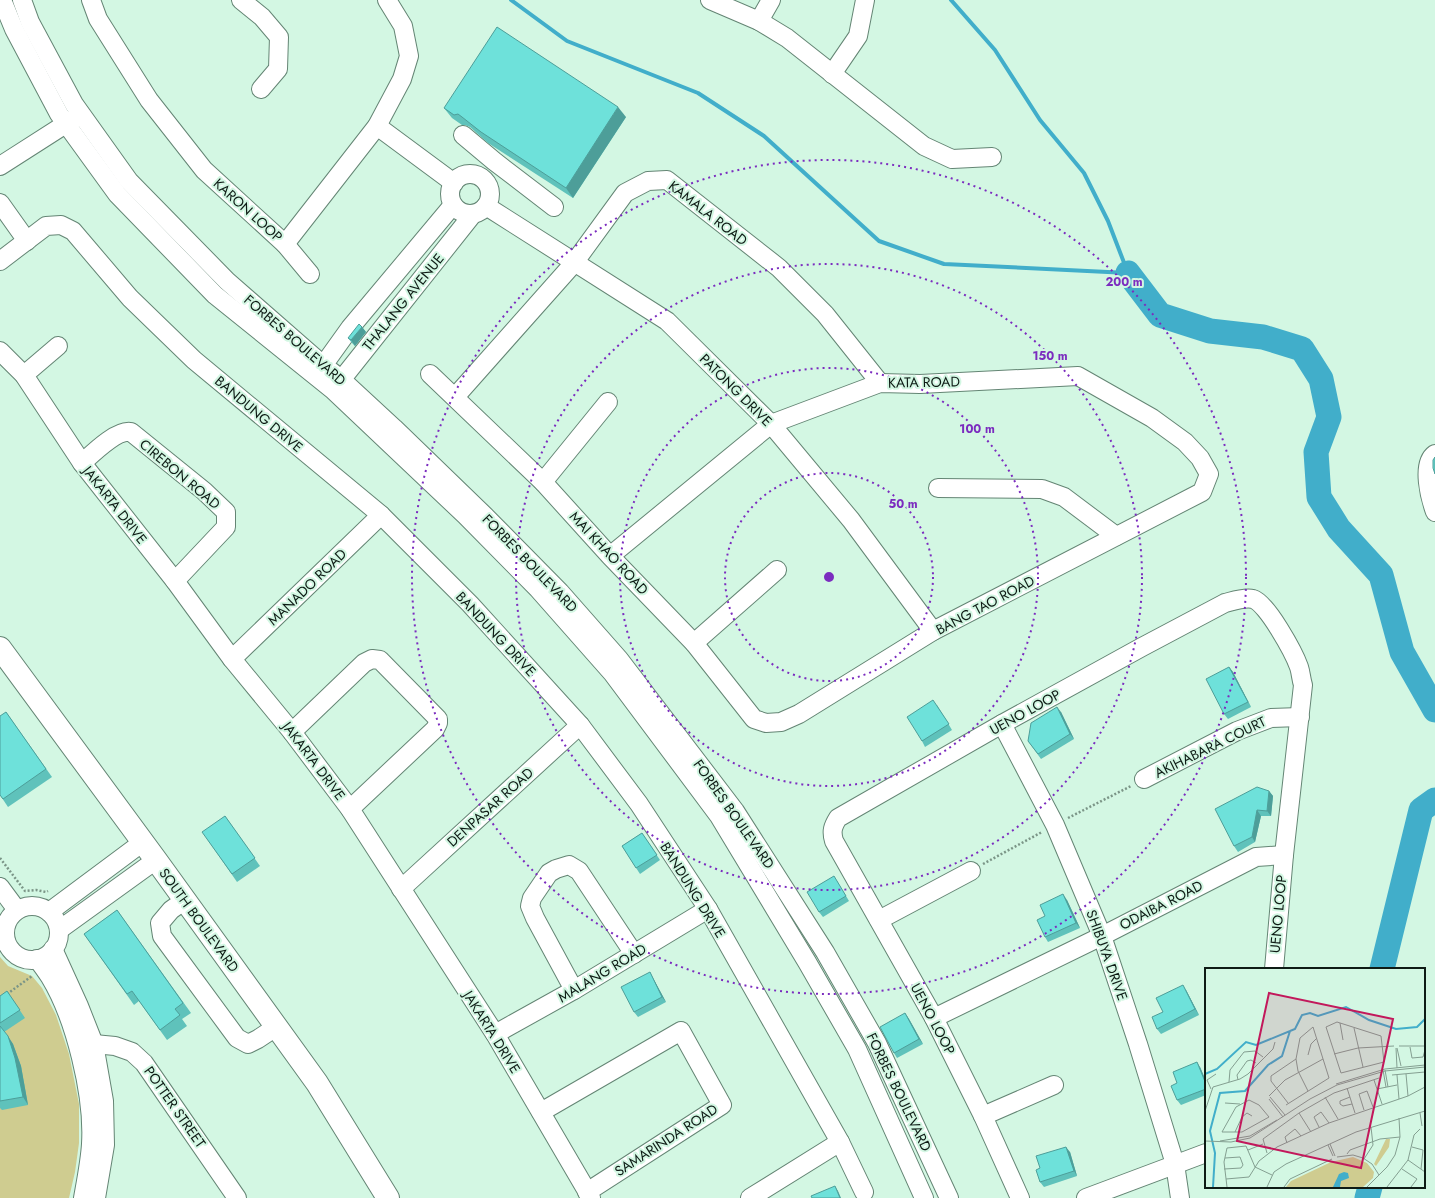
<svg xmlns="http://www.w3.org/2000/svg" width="1435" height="1198" font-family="Jost,sans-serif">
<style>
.green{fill:#cfcc90}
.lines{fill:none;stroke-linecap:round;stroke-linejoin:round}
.stream{stroke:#41aeca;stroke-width:4}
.river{stroke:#41aeca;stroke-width:25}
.minor-casing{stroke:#648574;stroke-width:20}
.major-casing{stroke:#648574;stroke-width:24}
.path{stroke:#7b9587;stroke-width:2.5;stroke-dasharray:2 2;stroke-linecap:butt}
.minor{stroke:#fff;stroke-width:18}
.major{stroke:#fff;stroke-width:22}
.wall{fill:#5fc2bb}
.shaded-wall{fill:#4d9e99}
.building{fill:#6ee1da;stroke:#4d9e99}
.ring{fill:none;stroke:#7b2cbf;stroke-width:2;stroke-dasharray:2 4}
.labels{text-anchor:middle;stroke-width:4;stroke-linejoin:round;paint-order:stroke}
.street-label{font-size:14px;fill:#0e1b15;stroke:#d3f7e3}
.inset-river{fill:none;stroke:#41aeca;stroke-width:2}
.inset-road{fill:none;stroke:#849f91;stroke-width:1}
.view{fill:#c2185b;fill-opacity:0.15;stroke:#c2185b;stroke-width:2}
.inset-edge{fill:none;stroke:#0e1b15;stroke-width:2}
.centre{fill:#7b2cbf;stroke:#d3f7e3;stroke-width:2}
.ring-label{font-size:12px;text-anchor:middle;font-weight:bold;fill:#7b2cbf;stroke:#d3f7e3;stroke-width:4;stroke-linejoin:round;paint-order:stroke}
</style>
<rect width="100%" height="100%" fill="#d3f7e3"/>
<path class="green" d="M0,957L8,966L32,976L42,988L56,1015L69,1054L79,1104V1143L75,1172L69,1198H0Z"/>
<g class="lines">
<path class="stream" d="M511,0L567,41L698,93L764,136L879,241L944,264L1128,273L1108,221L1084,173L1040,120L995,50L951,0"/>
<g class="river">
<path d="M1128,273L1160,315L1210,331L1263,337L1302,349L1321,379L1329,417L1316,452L1319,497L1339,529L1381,575L1402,652L1435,710"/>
<path d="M1382,969L1421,810L1435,800"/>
<path d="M1367,1198L1370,1187"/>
</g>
<g class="minor-casing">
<g id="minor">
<path d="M2,0L14,29L59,114L117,194L215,295L333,390L465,515L538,589L613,674L719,816L807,962L857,1049L924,1198"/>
<path d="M22,0L30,22L74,104L129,181L227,281L323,365L341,379L394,428L486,517L560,592L619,659L735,811L825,952L877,1043L949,1198"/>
<path d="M91,0L98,19L149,100L204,170L285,244L377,126L402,79L409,56L403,26L387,0"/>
<path d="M241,0L262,17L279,37L278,69L261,89"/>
<path d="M710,0L759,21L787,38L924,146L952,159L992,157"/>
<path d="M759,21L771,0"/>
<path d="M832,74L858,36L865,0"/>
<path d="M377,126L454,183"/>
<path d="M463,135L494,161L554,207"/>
<path d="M0,166L75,118"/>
<circle cx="470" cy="194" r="20"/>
<path d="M0,203L27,241"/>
<path d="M486,206L667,321L771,424L851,520L933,631"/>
<path d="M285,244L310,274"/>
<path d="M0,261L46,226L61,225L73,231L130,298L194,360L381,515L470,604L580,725L639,804L708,909L840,1142L864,1192"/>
<path d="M0,351L24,375L82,463L175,581L232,659L292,732L350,809L495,1034L591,1198"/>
<path d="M317,374L350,328L453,205"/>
<path d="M430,374L543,482L610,556L694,643L754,719L766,723L781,722L799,714L933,631L1202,492L1209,474L1200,458L1185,442L1152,418L1078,376L920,384L880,383L771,424L610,556"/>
<path d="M24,375L58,346"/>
<path d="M334,389L473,214"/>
<path d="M455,397L574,263L625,193L648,181L667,180L779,268L825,314L880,383"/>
<path d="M1435,454C1421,464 1430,498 1435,512"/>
<path d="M82,463C92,454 117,429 131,432L204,491L226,512V527L175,581"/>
<path d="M543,482L608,402"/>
<path d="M938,488L1042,489L1064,497L1116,536"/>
<path d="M694,643L777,570"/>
<path d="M232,659L381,515"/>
<path d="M1002,724L1055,825L1102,936L1138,1044L1175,1164L1180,1198"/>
<path d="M292,732L364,663L372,659L380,660L438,719V723L435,729L350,809"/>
<path d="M1144,779L1237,731L1271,718L1300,717"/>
<path d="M0,887L17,910"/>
<path d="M401,889L580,725"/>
<path d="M185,900L171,910L160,923L162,936L237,1038L248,1044L258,1039L276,1027"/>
<circle cx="32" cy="933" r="27"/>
<path d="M49,912L143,842"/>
<path d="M879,920L971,871"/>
<path d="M59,930L156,860"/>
<path d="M53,949L79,1006L94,1044L104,1101L105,1145L96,1198"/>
<path d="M37,959C42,965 46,971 50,977C75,1018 94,1095 91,1144C90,1161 86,1181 83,1198"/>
<path d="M574,990L535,918L530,906L532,898L549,873L556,869L569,865L579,871L634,954"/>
<path d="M934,1018L1102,936L1256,857L1284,855"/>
<path d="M495,1034L574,990L708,909"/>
<path d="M94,1044L115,1046L132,1052L144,1063L237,1198"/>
<path d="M541,1112L681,1031L722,1105L587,1192"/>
<path d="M983,1116L1054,1085"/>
<path d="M750,1198L840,1142"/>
<path d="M1020,1198L983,1116L934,1018L834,841C831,831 833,826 838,818L1002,724L1142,647L1225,603C1233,601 1244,597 1253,599C1267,603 1294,653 1299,667C1301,673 1301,679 1303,685L1284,855L1274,969"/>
<path d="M1086,1198L1206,1153"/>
</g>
</g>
<g class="major-casing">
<path id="major" d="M0,648L156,860L317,1083L388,1198"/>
</g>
<g class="path">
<path d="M1068,818L1131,786"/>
<path d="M0,858L25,891L36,890L46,892L48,891"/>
<path d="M983,864L1042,832"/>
<path d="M7,994L32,976"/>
</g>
<use href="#minor" class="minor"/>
<use href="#major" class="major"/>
</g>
<g class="wall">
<path d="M444,108L626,117L573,198L488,143L470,127L465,125H462L452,118Z"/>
<path d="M362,327L366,332L355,346L352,343L348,338Z"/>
<path d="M1229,667L1233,672L1251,707L1228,719L1224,714Z"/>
<path d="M937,705L952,730L925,747L922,741Z"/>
<path d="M6,712L52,777L8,807L0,795Z"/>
<path d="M1061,712L1074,739L1041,759L1028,741Z"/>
<path d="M1269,791L1273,796L1271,816H1261L1255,842L1238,852L1234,846Z"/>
<path d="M225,816L260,866L237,882L208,840Z"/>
<path d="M642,833L660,860L640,874L622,846Z"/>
<path d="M837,881L849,901L823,917L819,912Z"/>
<path d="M1067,900L1080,928L1048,942L1045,937V916Z"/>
<path d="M117,910L191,1013L182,1019L187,1026L167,1040L139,1001L134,1005L84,934Z"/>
<path d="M650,972L653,978L666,1002L638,1017L634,1012Z"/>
<path d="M1186,990L1199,1015L1161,1034L1157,1029L1163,1012Z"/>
<path d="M7,991L25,1018L4,1032L13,1044L21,1066L28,1105L2,1110L0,1108V996Z"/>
<path d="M905,1013L909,1019L923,1044L897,1058L894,1053Z"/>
<path d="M1200,1067L1206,1081V1095L1181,1105L1177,1100V1083Z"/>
<path d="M1070,1152L1077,1176L1044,1187L1040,1182V1168Z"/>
</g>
<g class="shaded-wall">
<path d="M618,107L626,117L573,198L566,188Z"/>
<path d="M362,327L366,332L355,346L351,340Z"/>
<path d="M1229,667L1233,672L1251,707L1248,702Z"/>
<path d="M1057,707L1061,712L1074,739L1070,734Z"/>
<path d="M1269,791L1273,796L1271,816L1267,811Z"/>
<path d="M1257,810L1261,816L1255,842L1252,837Z"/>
<path d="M1063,894L1067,900L1080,928L1076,923Z"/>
<path d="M650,972L653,978L666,1002L662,997Z"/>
<path d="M1183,985L1186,990L1199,1015L1195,1009Z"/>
<path d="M905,1013L909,1019L923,1044L919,1039Z"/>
<path d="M8,1036L13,1044L21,1066L28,1105L23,1097Z"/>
<path d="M1197,1062L1200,1067L1206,1081V1084Z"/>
<path d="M1066,1147L1070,1152L1077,1176L1074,1171Z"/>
<path d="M835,1186L838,1191L841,1198H840Z"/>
</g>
<g class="building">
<path d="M497,27L618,107L566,188L481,132L462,117L458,114L454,115L444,108Z"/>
<path d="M359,324L362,327L351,340L348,338Z"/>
<path d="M1435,457V474L1433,468V460Z"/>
<path d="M1229,667L1248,702L1224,714L1206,679Z"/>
<path d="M933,700L949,724L922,741L907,717Z"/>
<path d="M1057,707L1070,734L1038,754L1028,741L1031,723Z"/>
<path d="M6,712L46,769L3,799L0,795V716Z"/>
<path d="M1257,787L1269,791L1267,811L1257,810L1252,837L1234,846L1215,809Z"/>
<path d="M225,816L255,858L232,874L202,832Z"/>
<path d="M642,833L657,855L636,868L622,846Z"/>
<path d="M834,876L846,896L819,912L807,892Z"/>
<path d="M1063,894L1076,923L1045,937L1037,920L1045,916L1040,905Z"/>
<path d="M117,910L183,1003L175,1009L180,1015L160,1030L132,991L127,994L84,934Z"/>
<path d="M650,972L662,997L634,1012L621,987Z"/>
<path d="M1183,985L1195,1009L1157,1029L1152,1017L1163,1012L1156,998Z"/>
<path d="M7,991L20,1010L0,1023V996Z"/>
<path d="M905,1013L919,1039L894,1053L880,1027Z"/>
<path d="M0,1026L8,1036L15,1058L23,1097L0,1101Z"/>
<path d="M1197,1062L1206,1084V1089L1177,1100L1171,1086L1177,1083L1173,1072Z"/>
<path d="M1066,1147L1074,1171L1040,1182L1036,1170L1040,1168L1036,1156Z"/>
<path d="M835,1186L840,1198H812L811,1196Z"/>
</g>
<g class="ring">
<circle cx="829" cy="577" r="104"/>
<circle cx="829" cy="577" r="209"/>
<circle cx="829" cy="577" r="313"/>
<circle cx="829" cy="577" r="417"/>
</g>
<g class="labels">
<g class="street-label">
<text transform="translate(248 210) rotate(42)" y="5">KARON LOOP</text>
<text transform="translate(708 213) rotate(38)" y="5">KAMALA ROAD</text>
<text transform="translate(403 302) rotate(-51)" y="5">THALANG AVENUE</text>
<text transform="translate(295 340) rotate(41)" y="5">FORBES BOULEVARD</text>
<text transform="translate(924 382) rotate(-1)" y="5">KATA ROAD</text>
<text transform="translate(736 390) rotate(45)" y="5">PATONG DRIVE</text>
<text transform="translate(259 414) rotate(40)" y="5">BANDUNG DRIVE</text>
<text transform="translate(180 474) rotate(40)" y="5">CIREBON ROAD</text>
<text transform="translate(115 505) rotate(52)" y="5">JAKARTA DRIVE</text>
<text transform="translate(609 553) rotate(47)" y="5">MAI KHAO ROAD</text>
<text transform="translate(530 563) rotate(46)" y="5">FORBES BOULEVARD</text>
<text transform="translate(307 587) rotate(-44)" y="5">MANADO ROAD</text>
<text transform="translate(985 605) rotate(-28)" y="5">BANG TAO ROAD</text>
<text transform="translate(496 634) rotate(47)" y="5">BANDUNG DRIVE</text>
<text transform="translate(1025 712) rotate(-29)" y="5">UENO LOOP</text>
<text transform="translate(1210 747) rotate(-26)" y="5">AKIHABARA COURT</text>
<text transform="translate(314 761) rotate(53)" y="5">JAKARTA DRIVE</text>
<text transform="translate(490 807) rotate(-42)" y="5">DENPASAR ROAD</text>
<text transform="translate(734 814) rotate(55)" y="5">FORBES BOULEVARD</text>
<text transform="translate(693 890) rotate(58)" y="5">BANDUNG DRIVE</text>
<text transform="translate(1161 905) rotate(-27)" y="5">ODAIBA ROAD</text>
<text transform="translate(1278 914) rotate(-85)" y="5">UENO LOOP</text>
<text transform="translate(199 920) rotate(54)" y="5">SOUTH BOULEVARD</text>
<text transform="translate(1107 955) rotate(70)" y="5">SHIBUYA DRIVE</text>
<text transform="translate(602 973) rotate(-31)" y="5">MALANG ROAD</text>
<text transform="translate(933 1019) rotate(62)" y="5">UENO LOOP</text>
<text transform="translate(492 1032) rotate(58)" y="5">JAKARTA DRIVE</text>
<text transform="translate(899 1092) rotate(64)" y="5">FORBES BOULEVARD</text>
<text transform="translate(175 1107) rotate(55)" y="5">POTTER STREET</text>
<text transform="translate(666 1140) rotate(-33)" y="5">SAMARINDA ROAD</text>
</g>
</g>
<g transform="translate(1205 968)">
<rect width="220" height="220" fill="#d3f7e3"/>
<path d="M181,171H185L184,179L171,198L169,196ZM148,189L162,195L169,204L168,210L158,219H81L86,213L126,194Z" fill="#cfcc90"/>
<path d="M139,204L143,205L144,210L136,213L135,219H128L134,206Z" fill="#41aeca"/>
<path class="inset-river" d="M85,63L90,61L97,47L105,45L113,48L141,39L164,52L191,61L212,59L220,51M0,106L12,101L41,74L51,77L85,63L77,88L63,97L40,123L15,125L5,163L10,185L8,219"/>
<path class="inset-road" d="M132,54L176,68L179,94L136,105L121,59ZM135,55L138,72M149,60L158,99M194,78H220M205,79L207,90L218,89L220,82M191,80L192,100M192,80L196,98M129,86L153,80L189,78M103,87L106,76L112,70M178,102L181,119M180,102L183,119M201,106L203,128M187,107L220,104M192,107L194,131M33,112L32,107L42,93L46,92L51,95M169,112L177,136M24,114L25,102L39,84L50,83L58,89M131,116L180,101L220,97M142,120L150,145M6,121L2,112L11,106M172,121L192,117M64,128L80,112L118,91M65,129L80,147M120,129L133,151M145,129L135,133V136L138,138L147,136M64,131L78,149M44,132L54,137L64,149L37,164H17L31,139ZM20,135L35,136M83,135L66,113V108L91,91M81,137L124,110L108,59L95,70L91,91L93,103L103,123M159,142L154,126L162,123L168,139M0,143L8,119L35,111L43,106L68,81L70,74M94,145L106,164M215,145L217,158M114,159L109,149L116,144L124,155M30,164L37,149L42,145L47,148M0,173L26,174L45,170L105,131L132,117L180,103L220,99M15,173L45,168L72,152M82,175L80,169L90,161L96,168M125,176L130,188M123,177L128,188M207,179L218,182L216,201M43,182L58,176M62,185L58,171L94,145L129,125L174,110M142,186L145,182L175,171L195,169M132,189L148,187L158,190L167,196L174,207M159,191L168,177L166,159M203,192L220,204M19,201L36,200L38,197L35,189L20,190M197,201L212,211L206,219M21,211L44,209L54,193L72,179L124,155L203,128L220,119M22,219L19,194L22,180L41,178L50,199L67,207M62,219L69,204L81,196L151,164L220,143M79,219L85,211L127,191M162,219L182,199L190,187L195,169L194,150M182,219L203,192L209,167L215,161"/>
<path class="view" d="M64,25L188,51L156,200L32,173Z"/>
<rect width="220" height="220" class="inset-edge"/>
</g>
<circle cx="829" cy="577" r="6" class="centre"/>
<g class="ring-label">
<text x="1124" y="286">200 m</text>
<text x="1050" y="360">150 m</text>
<text x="977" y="433">100 m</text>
<text x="903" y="508">50 m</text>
</g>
</svg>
